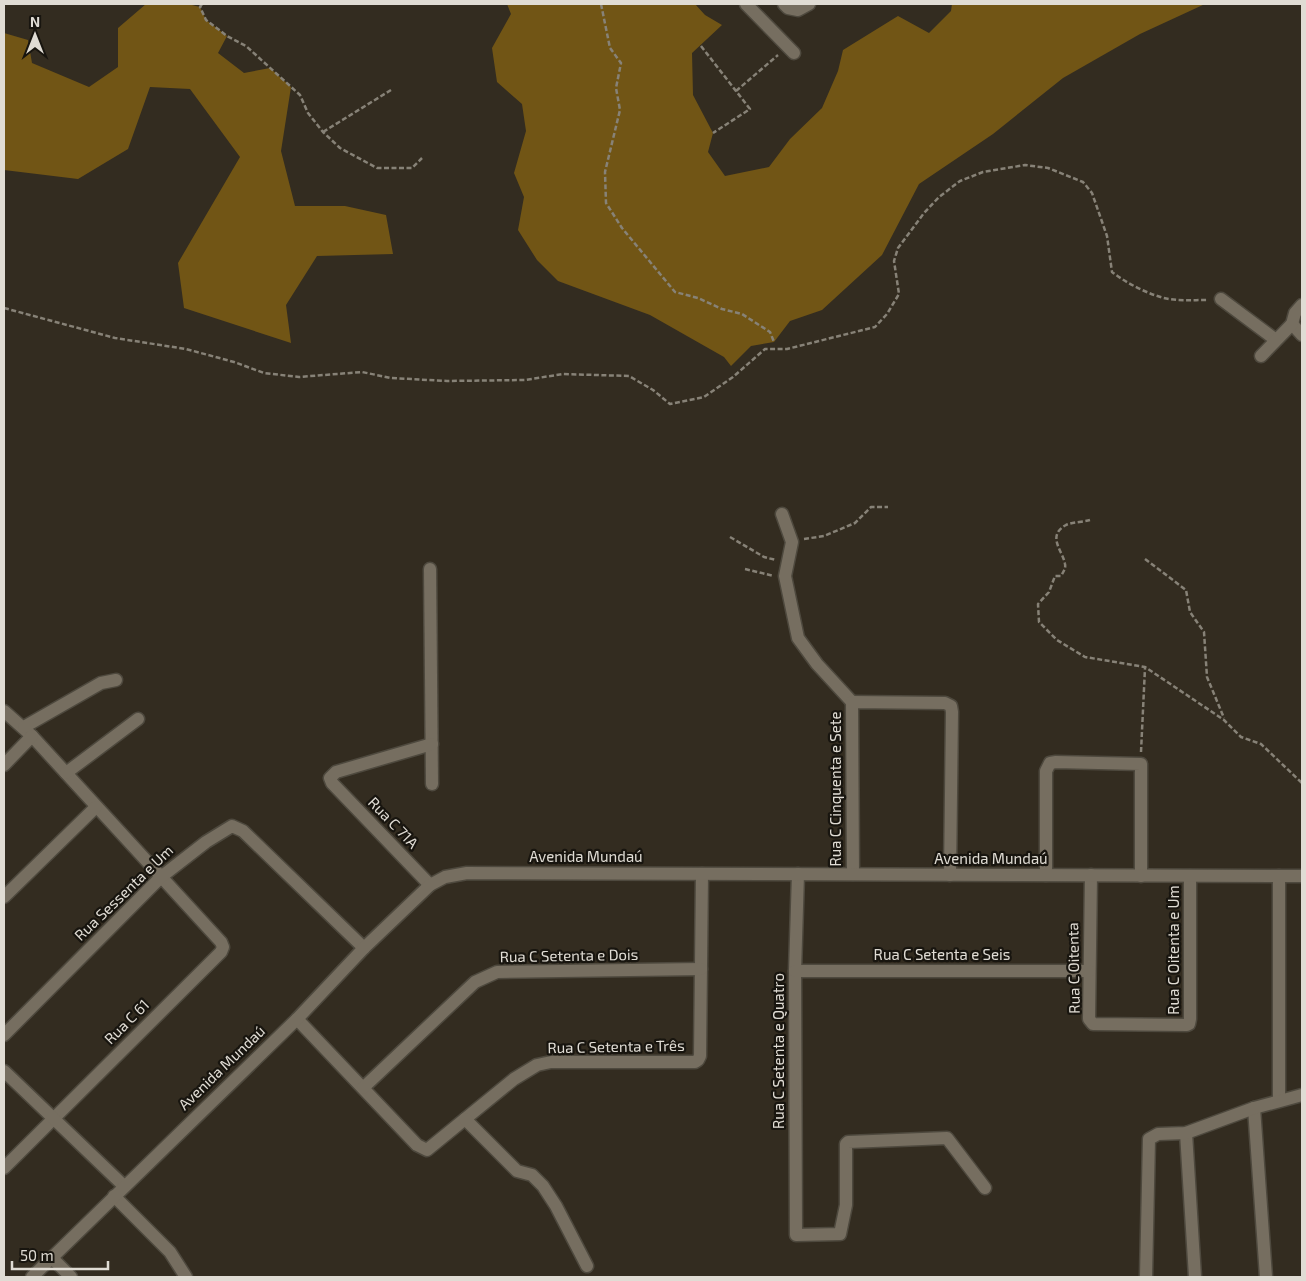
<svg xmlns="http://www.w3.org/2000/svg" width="1306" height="1281" font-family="'Exo 2',sans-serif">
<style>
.forest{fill:#715515}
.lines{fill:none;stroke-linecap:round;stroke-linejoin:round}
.minor-casing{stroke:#4e493e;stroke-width:15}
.tertiary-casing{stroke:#4e493e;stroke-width:15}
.path{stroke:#878277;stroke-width:2.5;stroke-dasharray:5 2.5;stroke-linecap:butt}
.minor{stroke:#766e60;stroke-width:12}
.tertiary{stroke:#766e60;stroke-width:12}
.labels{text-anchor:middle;stroke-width:4.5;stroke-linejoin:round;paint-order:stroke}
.street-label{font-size:15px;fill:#e0dcd4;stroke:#18150f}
</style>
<rect width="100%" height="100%" fill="#332c20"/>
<g class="forest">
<path d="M146,4H188L200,7L206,20L227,36L218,53L244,73L270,68L291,87L281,151L295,206H345L386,215L393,254L317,256L286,305L291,343L184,308L178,263L240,157L190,89L150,87L128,149L78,179L4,170V33L28,40L32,63L89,87L118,67V28Z"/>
<path d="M507,4H695L705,15L722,25L692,53L693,95L713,133L708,152L725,176L769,167L790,139L822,108L838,71L843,50L898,16L929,33L951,11L952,4H1205L1140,34L1063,78L993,134L919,184L882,255L822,310L790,321L774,342L751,346L731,366L724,357L650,315L558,281L537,260L518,230L524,197L514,173L526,131L522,104L497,82L492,48L511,14Z"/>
</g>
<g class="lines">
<g class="minor-casing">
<g id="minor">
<path d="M746,4L794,53"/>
<path d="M784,4L788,8L798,10L809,4"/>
<path d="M1221,299L1276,340"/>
<path d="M1292,324L1302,335"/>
<path d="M1261,356L1292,324L1295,313L1302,305"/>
<path d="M782,514L792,542L785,576L798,638L817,664L852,702"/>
<path d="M430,569L432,784"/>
<path d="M4,711L32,736L221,942L223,947L221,952L4,1168"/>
<path d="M24,727L101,683L116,680"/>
<path d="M4,765L32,736"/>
<path d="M66,773L138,719"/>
<path d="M798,874L795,971L796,1235L840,1234L846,1205V1144L848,1142L947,1138L985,1188"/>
<path d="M853,874L852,702L945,703L951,706L952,712L950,875"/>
<path d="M1046,875V771L1050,763L1056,762L1141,764V876"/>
<path d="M1091,875L1089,1019L1093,1024L1187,1025L1189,1024L1190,1019V876"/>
<path d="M430,885L332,783L330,778L336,772L432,744"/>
<path d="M4,897L96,807"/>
<path d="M795,971H1089"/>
<path d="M297,1019L417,1145L427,1150L514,1079L537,1065L551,1062H695L698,1060L700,1056L702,874"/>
<path d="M4,1035L161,877L206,842L232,826L243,831L364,948"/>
<path d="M4,1071L124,1186"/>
<path d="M363,1088L475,982L497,972L701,969"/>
<path d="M1279,1100V876"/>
<path d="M1254,1108L1266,1277"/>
<path d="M465,1119L517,1171L532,1175L543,1186L556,1206L587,1266"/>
<path d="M1186,1133L1195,1277"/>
<path d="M114,1196L170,1252L186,1277"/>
<path d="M52,1258L71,1277"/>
<path d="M1146,1277L1149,1139L1158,1134L1186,1133L1254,1108L1302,1095"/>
</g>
</g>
<g class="tertiary-casing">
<path id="tertiary" d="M32,1277L297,1019L364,948L430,885L445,877L467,873L1302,876"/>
</g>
<g class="path">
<path d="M202,4L200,7L206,20L227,36L246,46L300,95L308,113L323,132L340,148L377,168H412L422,158"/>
<path d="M601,4L610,48L621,63L616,88L620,110L605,172L606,203L622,228L675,292L698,298L722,309L742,314L770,332L774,342"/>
<path d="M701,46L750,109L713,133"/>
<path d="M736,91L778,55"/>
<path d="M323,132L391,90"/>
<path d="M4,308L115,338L186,349L234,362L264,373L299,377L362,372L391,378L447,381L525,380L563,374L629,376L653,390L670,404L704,397L733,377L765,349H787L875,327L887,314L899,294L894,261L898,248L924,213L939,197L960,181L983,172L1025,165L1048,168L1083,182L1092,193L1107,236L1112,272C1126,283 1151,296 1169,299C1182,301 1195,300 1208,300"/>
<path d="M1090,520C1083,522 1073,522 1066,525C1046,536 1063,551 1065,564C1066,569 1063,572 1061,576H1055L1049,592L1038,604L1039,622L1057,640L1085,657L1145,667L1224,720L1241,737L1261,744L1302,783"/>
<path d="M730,537L764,557L776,560"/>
<path d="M804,539L824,536L855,523L871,507H888"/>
<path d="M1145,559L1186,590L1190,612L1204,632L1207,677L1224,718"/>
<path d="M745,569L774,576"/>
<path d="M1141,752L1145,668"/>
</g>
<use href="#minor" class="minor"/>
<use href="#tertiary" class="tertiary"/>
</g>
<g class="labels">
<g class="street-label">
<text transform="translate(836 789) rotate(-90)" y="5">Rua C Cinquenta e Sete</text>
<text transform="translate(393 823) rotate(46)" y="5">Rua C 71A</text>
<text x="586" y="862">Avenida Mundaú</text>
<text x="991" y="864">Avenida Mundaú</text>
<text transform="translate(124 893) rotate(-44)" y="5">Rua Sessenta e Um</text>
<text transform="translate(1174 950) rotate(-90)" y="5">Rua C Oitenta e Um</text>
<text x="942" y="960">Rua C Setenta e Seis</text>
<text transform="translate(569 956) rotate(-1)" y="5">Rua C Setenta e Dois</text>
<text transform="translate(1074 968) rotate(-91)" y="5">Rua C Oitenta</text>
<text transform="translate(127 1022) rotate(-45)" y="5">Rua C 61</text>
<text transform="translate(616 1047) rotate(-1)" y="5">Rua C Setenta e Três</text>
<text transform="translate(779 1051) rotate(-90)" y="5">Rua C Setenta e Quatro</text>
<text transform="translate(222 1068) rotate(-44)" y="5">Avenida Mundaú</text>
</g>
</g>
<rect width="1306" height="1281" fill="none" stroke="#e0dcd4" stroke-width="10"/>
<g transform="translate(35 35)" stroke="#18150f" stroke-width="4" paint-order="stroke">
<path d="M0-4L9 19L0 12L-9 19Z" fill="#e0dcd4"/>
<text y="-8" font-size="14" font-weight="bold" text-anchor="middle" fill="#e0dcd4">N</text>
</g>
<path d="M12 1261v8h96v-8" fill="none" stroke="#e0dcd4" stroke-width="2.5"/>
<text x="20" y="1261" font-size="15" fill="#e0dcd4" stroke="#18150f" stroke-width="4" paint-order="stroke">50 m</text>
</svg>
